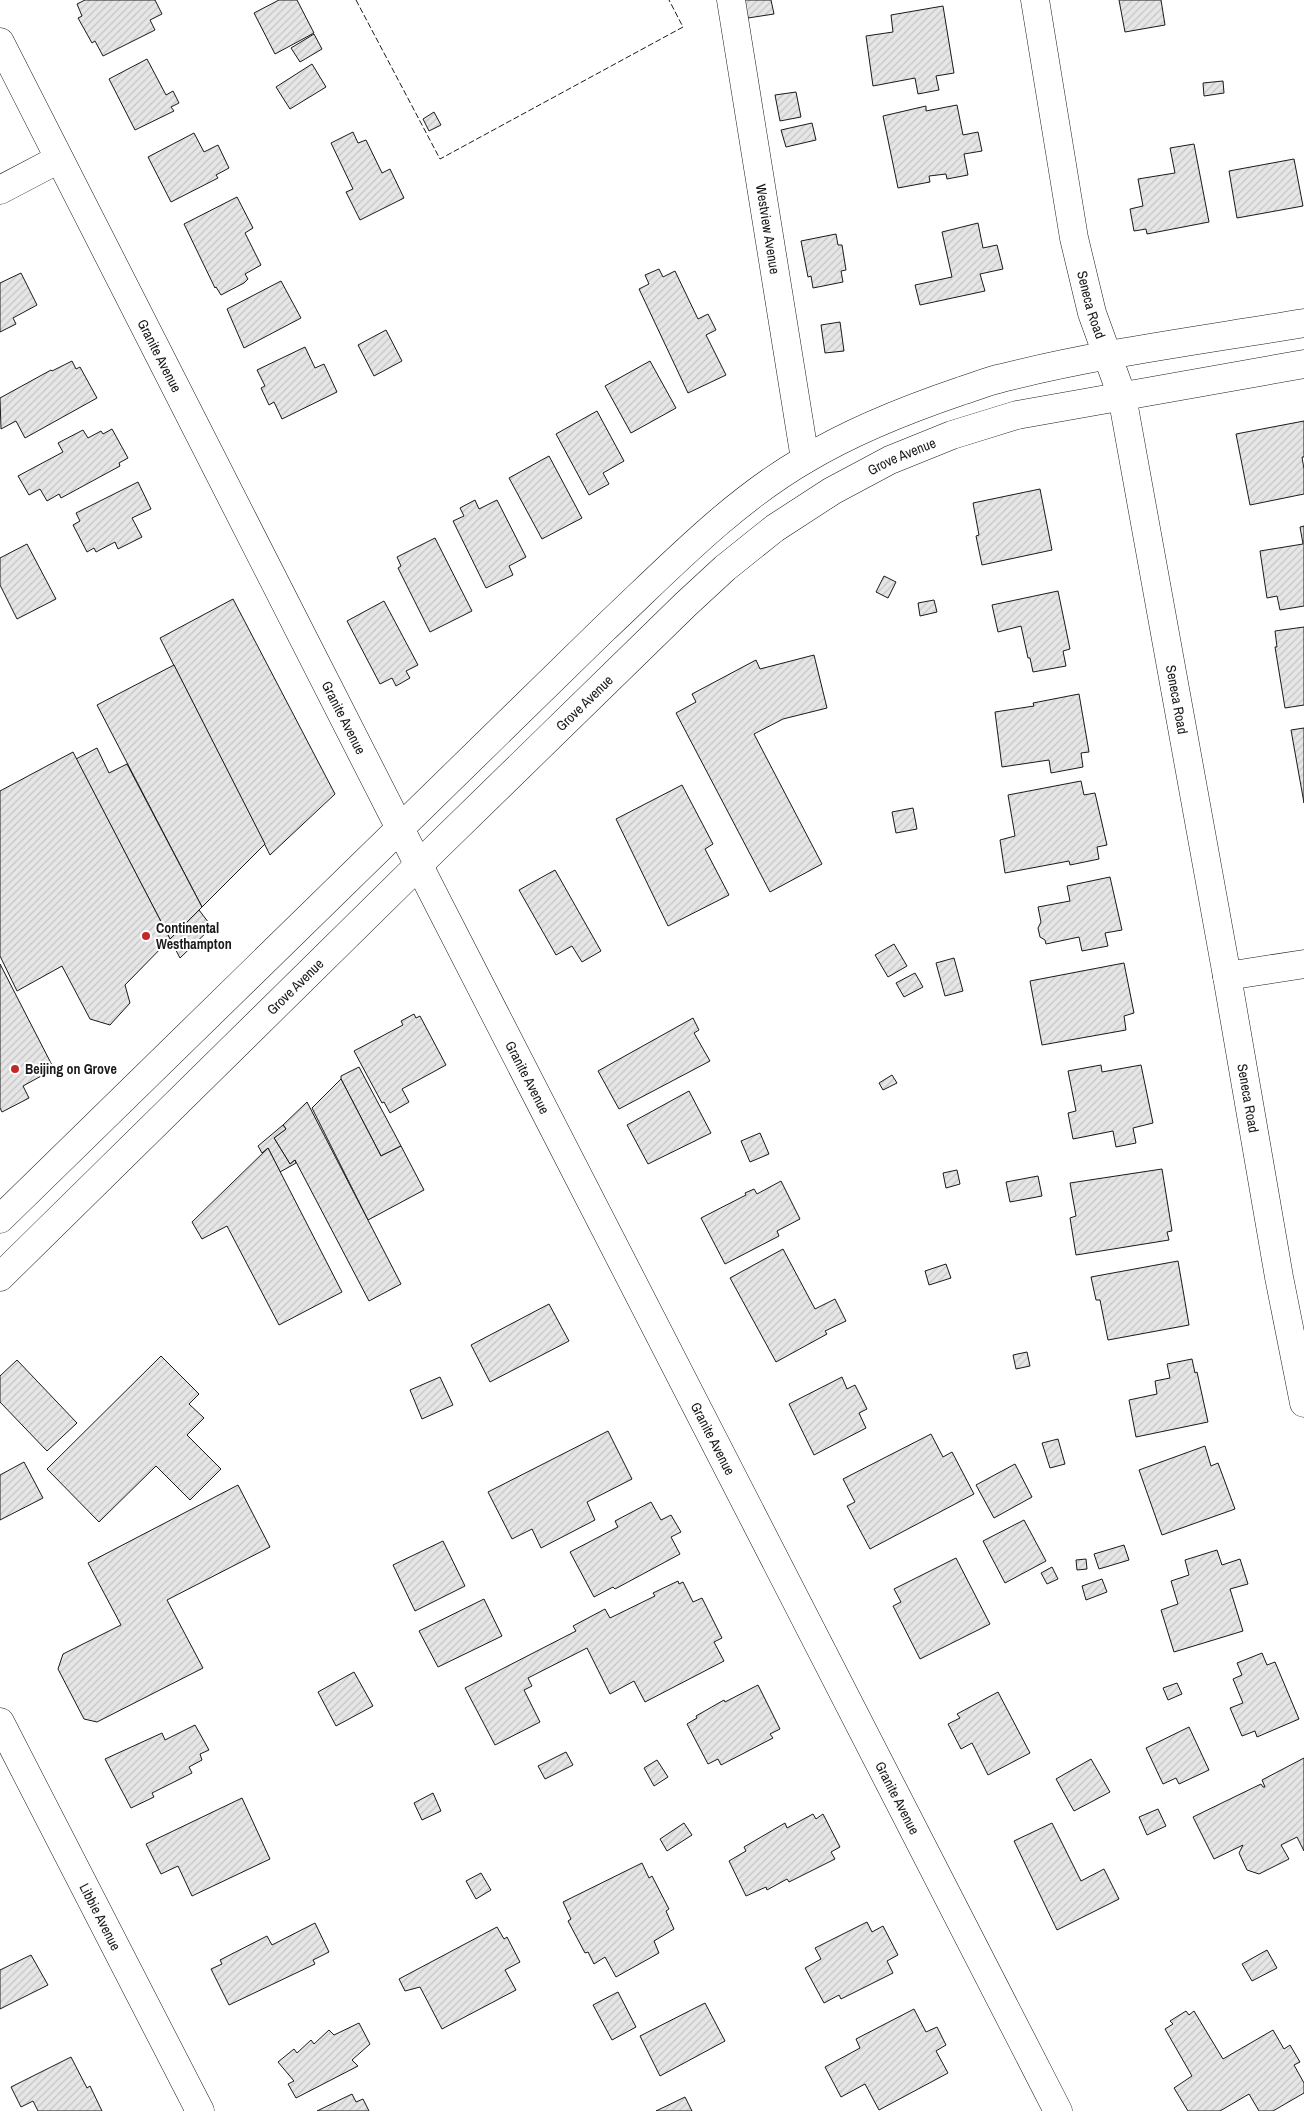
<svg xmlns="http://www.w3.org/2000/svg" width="1304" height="2111" font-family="'Archivo Narrow',sans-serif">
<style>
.building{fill:url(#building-hatch);stroke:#1a1a1a}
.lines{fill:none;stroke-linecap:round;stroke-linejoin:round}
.minor-casing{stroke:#1a1a1a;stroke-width:29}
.major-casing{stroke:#1a1a1a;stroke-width:29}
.minor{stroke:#fff;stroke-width:28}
.major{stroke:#fff;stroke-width:28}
.fence{stroke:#1a1a1a;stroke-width:1;stroke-dasharray:6 2.5;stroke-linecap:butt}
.poi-dot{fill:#c62828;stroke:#fff;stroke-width:2}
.labels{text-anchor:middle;stroke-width:4;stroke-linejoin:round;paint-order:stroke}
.street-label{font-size:14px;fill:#1a1a1a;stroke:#fff}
.poi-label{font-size:14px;font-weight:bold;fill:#1a1a1a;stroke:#fff;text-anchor:start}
</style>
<defs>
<pattern id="building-hatch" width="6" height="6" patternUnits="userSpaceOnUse" patternTransform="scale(1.25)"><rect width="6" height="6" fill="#e6e6e6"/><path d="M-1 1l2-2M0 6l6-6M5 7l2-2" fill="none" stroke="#c5c5c5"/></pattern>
</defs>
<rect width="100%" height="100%" fill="#fff"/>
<g class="building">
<path d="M85,0H155L162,14L150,20L155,30L103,56L95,41L92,43L78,18L82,16L77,4Z"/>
<path d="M279,0H297L314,33L275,54L254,13Z"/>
<path d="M744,0H771L774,14L748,18Z"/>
<path d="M1119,0H1161L1165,25L1125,32Z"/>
<path d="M943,6L954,73L936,76L939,90L918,94L915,78L873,86L866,36L893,32L891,15Z"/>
<path d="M314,34L322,49L300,62L291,48Z"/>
<path d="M147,59L166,95L173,91L179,103L171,107L174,111L135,130L109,79Z"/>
<path d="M312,64L326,87L290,109L276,87Z"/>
<path d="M1223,81L1224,93L1204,96L1203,83Z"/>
<path d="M796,92L801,117L780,121L775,95Z"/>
<path d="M957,105L963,135L978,132L982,151L964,154L968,175L947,179L946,174L929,176L930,182L898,188L883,116L926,106V111Z"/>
<path d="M434,112L441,125L429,131L423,119Z"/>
<path d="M812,123L816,140L786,147L781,130Z"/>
<path d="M353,132L358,143L366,140L382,173L390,169L404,198L360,220L346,192L353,189L331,143Z"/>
<path d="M194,133L204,152L218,145L229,168L216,175L218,178L171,202L148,157Z"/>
<path d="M1194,144L1209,222L1147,234L1146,229L1134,231L1130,209L1143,206L1138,179L1175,173L1170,148Z"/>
<path d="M1294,159L1303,206L1237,218L1229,171Z"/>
<path d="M237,197L253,228L245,233L261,265L245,274L248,279L244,283L221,295L216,287L215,288L184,224Z"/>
<path d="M978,223L983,248L997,245L1003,269L980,274L985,291L920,305L915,285L952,277L942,232Z"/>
<path d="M836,234L838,245H842L846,270L841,271L843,282L813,288L811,276L808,277L801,241Z"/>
<path d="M659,269L663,277L675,271L698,319L708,314L716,330L706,335L726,375L688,393L639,289L649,284L645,275Z"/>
<path d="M21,273L37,305L13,318L16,324L0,332V283Z"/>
<path d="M281,281L301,318L244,348L227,309Z"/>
<path d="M840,322L844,351L825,353L821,325Z"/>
<path d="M386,330L402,361L374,376L358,345Z"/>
<path d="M305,347L315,368L324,364L337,392L282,419L274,402L269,405L261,388L265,386L257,370Z"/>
<path d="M72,361L76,369L80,367L97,398L25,438L16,421L1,429L0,398L51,370L52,371Z"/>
<path d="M650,361L676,408L631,433L605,386Z"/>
<path d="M597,411L624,461L603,473L609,484L589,495L556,434Z"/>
<path d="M1304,421V457H1302L1304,469V494L1250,505L1236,434Z"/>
<path d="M112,429L128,458L119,463L120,466L61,498L59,494L47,501L40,489L29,495L18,476L63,452L58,443L83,430L88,438L101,431L103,434Z"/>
<path d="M549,456L582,518L542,539L509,478Z"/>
<path d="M138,482L151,509L132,518L142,537L118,549L115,542L96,552L94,548L87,552L73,525L80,521L76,513Z"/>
<path d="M1040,489L1052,550L982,565L976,536L979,535L973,503Z"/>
<path d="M475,500L479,509L497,500L526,557L509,566L513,575L486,588L453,521L464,516L460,508Z"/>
<path d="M1304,526V606L1280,610L1277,596L1267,598L1260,551L1303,544L1300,527Z"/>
<path d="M435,538L472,611L430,632L398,568L401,566L397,557Z"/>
<path d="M27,544L56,599L17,619L0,585V558Z"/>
<path d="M884,576L896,582L888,598L876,592Z"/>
<path d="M1058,591L1070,649L1063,651L1066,666L1033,672L1030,658H1028L1021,626L998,632L992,605Z"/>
<path d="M233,599L335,794L270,855L160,638Z"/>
<path d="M934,600L937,612L920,616L918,603Z"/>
<path d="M384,601L418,665L406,671L410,678L396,686L392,678L380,684L347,621Z"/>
<path d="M1304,627V705L1285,708L1275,647H1277L1275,631Z"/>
<path d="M814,655L827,708L783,719L754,734L822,864L770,892L676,713L696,702L692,694L756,660L760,669Z"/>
<path d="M174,665L265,844L202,907L97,705Z"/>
<path d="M1079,694L1089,752L1081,753L1083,767L1051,773L1049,760L1002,767L995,712L1034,706L1033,703Z"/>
<path d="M1304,728V803L1291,730Z"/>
<path d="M97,748L109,773L127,764L202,907L170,939L76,759Z"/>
<path d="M73,752L170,939L125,985L130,1003L110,1025L90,1019L62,966L17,991L0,956V791Z"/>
<path d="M1081,781L1084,795L1095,793L1107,845L1097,847L1099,859L1070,865L1069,861L1005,873L1000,840L1015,836L1008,795Z"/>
<path d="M682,785L713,844L705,849L729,895L668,926L616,819Z"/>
<path d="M913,808L917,829L896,833L892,812Z"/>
<path d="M555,870L601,951L582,962L572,946L556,955L519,890Z"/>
<path d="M1110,877L1122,930L1105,933L1108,946L1082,951L1079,937L1046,944L1045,940L1040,937L1038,928L1041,922L1038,907L1070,901L1067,886Z"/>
<path d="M199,910L212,927L180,958L170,939Z"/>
<path d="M894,944L907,966L888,977L875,955Z"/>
<path d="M954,958L963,991L945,996L936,963Z"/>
<path d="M1124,963L1134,1013L1124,1016L1126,1030L1042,1045L1030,981Z"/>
<path d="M0,964L54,1069L23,1086L29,1098L2,1112L0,1108Z"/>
<path d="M915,973L923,987L904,997L896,983Z"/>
<path d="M414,1014L416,1018L420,1016L446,1065L402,1089L409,1102L390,1113L384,1102L382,1103L354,1051L403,1025L401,1021Z"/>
<path d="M693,1018L699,1030L694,1033L710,1061L619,1109L598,1071Z"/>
<path d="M1101,1065L1102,1072L1141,1065L1153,1123L1133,1128L1136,1143L1116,1147L1113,1131L1073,1139L1068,1113L1076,1111L1068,1071Z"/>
<path d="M359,1067L401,1146L381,1156L341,1079V1076Z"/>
<path d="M892,1075L897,1083L883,1090L879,1083Z"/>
<path d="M341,1079L381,1156L401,1146L424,1190L368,1220L312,1108Z"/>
<path d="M689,1091L711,1133L648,1164L627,1125Z"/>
<path d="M307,1102L401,1284L369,1301L295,1160L290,1164L274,1138L286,1129L283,1125Z"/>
<path d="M283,1125L286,1129L274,1138L290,1164L295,1160L296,1163L280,1172L268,1148L262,1153L258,1146Z"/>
<path d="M760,1133L769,1154L750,1162L741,1141Z"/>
<path d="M268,1148L342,1292L279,1325L227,1226L202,1239L192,1222Z"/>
<path d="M1162,1169L1172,1231L1167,1232L1169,1240L1076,1255L1070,1218L1076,1216L1070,1183Z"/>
<path d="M957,1170L960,1184L946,1188L943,1173Z"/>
<path d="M1038,1176L1042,1196L1010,1202L1006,1182Z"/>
<path d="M781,1181L800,1219L777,1231L779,1236L725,1264L701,1218L746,1195L745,1193L754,1189L757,1194Z"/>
<path d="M783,1249L815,1309L835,1299L846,1321L825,1331L827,1334L776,1362L730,1278Z"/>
<path d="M1178,1261L1189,1325L1108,1340L1100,1300H1096L1091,1277Z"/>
<path d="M946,1264L951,1278L929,1285L925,1271Z"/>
<path d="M549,1304L569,1341L490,1382L471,1345Z"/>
<path d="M1027,1352L1030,1366L1016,1369L1013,1355Z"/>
<path d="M161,1356L199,1394L189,1404L204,1418L187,1435L221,1469L190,1500L156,1466L99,1522L47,1469Z"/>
<path d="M1192,1359L1195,1373L1197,1372L1208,1422L1136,1437L1129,1400L1157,1394L1155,1381L1170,1378L1167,1364Z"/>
<path d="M17,1360L77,1423L47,1451L0,1402V1376Z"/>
<path d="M440,1377L453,1405L422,1419L410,1390Z"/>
<path d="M842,1377L847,1389L855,1385L867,1409L859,1413L866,1428L814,1455L789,1404Z"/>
<path d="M608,1431L632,1479L587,1502L595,1520L541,1548L532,1529L512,1539L488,1492Z"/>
<path d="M931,1434L943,1457L952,1452L974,1494L870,1549L847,1506L855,1502L843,1479Z"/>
<path d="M1058,1439L1065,1464L1050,1468L1042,1443Z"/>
<path d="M1205,1446L1211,1466L1218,1463L1235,1509L1162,1535L1139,1470Z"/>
<path d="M24,1462L43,1498L0,1520V1475Z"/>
<path d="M1015,1464L1032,1497L994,1518L976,1485Z"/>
<path d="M238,1485L270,1547L167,1600L203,1668L97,1722L84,1719L58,1669L63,1654L121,1625L88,1563Z"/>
<path d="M651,1502L661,1520L671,1515L681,1532L671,1537L680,1554L615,1589L613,1587L594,1597L570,1552L618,1527L615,1521Z"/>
<path d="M1024,1520L1046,1561L1005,1583L983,1541Z"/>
<path d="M443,1541L465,1586L415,1611L393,1565Z"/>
<path d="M1124,1545L1129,1560L1099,1569L1094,1554Z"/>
<path d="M1217,1550L1222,1565L1240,1559L1248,1584L1230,1589L1243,1631L1174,1652L1161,1610L1178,1604L1171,1581L1189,1575L1185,1560Z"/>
<path d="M956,1558L990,1624L920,1659L893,1606L901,1602L894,1589Z"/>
<path d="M1086,1559L1087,1569L1077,1570L1076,1560Z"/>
<path d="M1052,1567L1058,1579L1047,1584L1041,1573Z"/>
<path d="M1102,1579L1107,1592L1086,1600L1082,1586Z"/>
<path d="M678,1581L679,1584L683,1582L693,1602L702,1598L722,1638L714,1642L724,1661L645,1702L634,1681L610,1694L587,1648L528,1678L532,1686L524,1690L540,1722L495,1745L465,1688L576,1631L573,1626L605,1609L610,1618L655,1596L653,1593Z"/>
<path d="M484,1599L502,1636L438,1667L419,1631Z"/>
<path d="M1262,1653L1267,1665L1275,1662L1299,1719L1257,1737L1255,1731L1242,1736L1230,1708L1243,1703L1233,1679L1242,1675L1237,1663Z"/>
<path d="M354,1672L373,1706L336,1726L318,1692Z"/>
<path d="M1177,1683L1182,1694L1168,1700L1163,1688Z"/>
<path d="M758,1685L780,1729L770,1734L773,1738L721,1765L718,1759L708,1764L687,1724L697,1718L696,1716L724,1700L725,1702Z"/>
<path d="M998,1692L1030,1753L988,1775L972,1743L961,1749L948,1724L960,1718L957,1714Z"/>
<path d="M195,1725L209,1750L200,1754L202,1760L189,1767L192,1773L152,1793L154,1797L131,1808L105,1759L162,1733L165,1740Z"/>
<path d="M1189,1727L1209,1770L1179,1784L1176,1778L1163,1784L1146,1748Z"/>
<path d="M566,1752L573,1765L545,1779L538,1766Z"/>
<path d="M1304,1758V1851L1297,1837L1281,1845L1289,1859L1259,1874L1247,1870L1239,1853L1243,1845L1214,1859L1193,1817L1261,1784L1263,1787H1265L1262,1780Z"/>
<path d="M1091,1759L1110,1792L1074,1811L1056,1779Z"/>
<path d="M657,1760L668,1777L654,1786L644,1768Z"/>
<path d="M433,1793L441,1811L422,1820L414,1803Z"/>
<path d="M242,1798L270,1859L192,1896L178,1866L161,1874L146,1844Z"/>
<path d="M1158,1809L1166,1826L1147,1835L1139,1817Z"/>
<path d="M813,1814L816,1819L823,1814L840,1847L831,1852L835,1859L789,1882L787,1879L767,1890L766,1887L746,1896L729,1861L746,1851L744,1847L785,1823L787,1828Z"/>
<path d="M684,1823L692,1835L667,1851L660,1839Z"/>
<path d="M1052,1823L1081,1881L1104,1869L1119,1899L1057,1930L1014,1841Z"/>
<path d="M642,1863L649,1878L652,1876L669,1909L666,1911L674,1929L654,1941L659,1953L616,1977L605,1957L594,1964L588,1952L585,1953L568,1921L571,1919L563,1902Z"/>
<path d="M481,1873L491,1890L476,1899L466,1881Z"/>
<path d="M867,1922L872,1932L883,1926L898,1955L887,1961L893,1973L841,1999L839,1995L824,2003L805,1968L821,1959L815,1948Z"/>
<path d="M315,1923L329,1952L313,1960L315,1964L229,2005L211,1969L222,1964L220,1960L267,1936L272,1945Z"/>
<path d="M497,1927L504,1939L507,1937L520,1962L505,1970L516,1990L442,2029L420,1987L405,1991L399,1979Z"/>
<path d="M1267,1950L1277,1968L1252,1981L1242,1964Z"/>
<path d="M31,1955L48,1985L0,2009V1970Z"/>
<path d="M618,1992L636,2027L612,2040L593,2005Z"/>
<path d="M705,2003L725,2041L660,2076L640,2036Z"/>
<path d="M914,2009L926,2032L937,2027L946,2045L936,2051L948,2073L879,2110L865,2084L841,2097L825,2067L860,2048L856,2039Z"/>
<path d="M1186,2011L1189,2015L1194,2011L1223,2059L1273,2030L1284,2049L1290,2045L1300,2062L1294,2065L1304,2083V2093L1273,2111H1259L1249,2094L1220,2111H1188L1174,2088L1192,2076L1165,2029L1173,2024L1170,2021Z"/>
<path d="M359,2023L370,2044L352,2060L358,2066L296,2098L288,2084L294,2081L278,2062L294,2049L297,2053L311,2040L314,2044L329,2030L334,2035Z"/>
<path d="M71,2057L87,2088L90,2086L102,2111H38L33,2101L21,2107L11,2087Z"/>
<path d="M352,2094L356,2102L363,2099L369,2111H317Z"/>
<path d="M685,2097L692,2111H656Z"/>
</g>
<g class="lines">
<g class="minor-casing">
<g id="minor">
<path id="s1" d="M731,0L805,459"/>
<path id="s2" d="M1035,0L1074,238L1092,313L1122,396L1227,976L1279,1277L1304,1403"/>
<path id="s3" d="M0,42L439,905L1058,2111"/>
<path d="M0,190L59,159"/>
<path d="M1227,976L1304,964"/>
<path d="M0,1219L604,629C668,569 730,503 806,459C854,430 908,409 961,391C974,387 988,381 1002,378C1101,353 1203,340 1304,323"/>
<path id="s4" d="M0,1277L439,845L686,604L725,568L775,528L832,491L890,460L952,435L1017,415L1304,364"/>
</g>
</g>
<g class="major-casing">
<g id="major">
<path id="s5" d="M0,1722L200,2111"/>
</g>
</g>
<use href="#minor" class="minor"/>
<use href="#major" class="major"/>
<path class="fence" d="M356,0L440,159L683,27L669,0"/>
</g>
<g class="poi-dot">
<circle cx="146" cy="936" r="5"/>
<circle cx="15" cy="1069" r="5"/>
</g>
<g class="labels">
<g class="street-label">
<text dy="5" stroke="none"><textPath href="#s1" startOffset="232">Westview Avenue</textPath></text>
<text dy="5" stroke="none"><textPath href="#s2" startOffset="310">Seneca Road</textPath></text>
<text dy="5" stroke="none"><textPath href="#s3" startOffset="352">Granite Avenue</textPath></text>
<text dy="5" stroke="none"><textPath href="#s4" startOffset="1224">Grove Avenue</textPath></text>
<text dy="5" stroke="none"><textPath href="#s2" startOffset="715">Seneca Road</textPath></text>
<text dy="5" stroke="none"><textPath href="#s4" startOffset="819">Grove Avenue</textPath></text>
<text dy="5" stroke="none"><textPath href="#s3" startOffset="758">Granite Avenue</textPath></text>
<text dy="5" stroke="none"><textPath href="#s4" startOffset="414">Grove Avenue</textPath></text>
<text dy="5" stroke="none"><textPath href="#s3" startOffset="1162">Granite Avenue</textPath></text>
<text dy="5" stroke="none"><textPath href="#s2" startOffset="1120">Seneca Road</textPath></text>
<text dy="5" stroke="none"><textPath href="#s3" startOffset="1568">Granite Avenue</textPath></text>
<text dy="5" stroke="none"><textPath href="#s3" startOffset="1972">Granite Avenue</textPath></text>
<text dy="5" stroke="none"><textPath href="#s5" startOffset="219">Libbie Avenue</textPath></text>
</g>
<g class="poi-label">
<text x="156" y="933">Continental<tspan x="156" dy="16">Westhampton</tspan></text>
<text x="25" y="1074">Beijing on Grove</text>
</g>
</g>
</svg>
